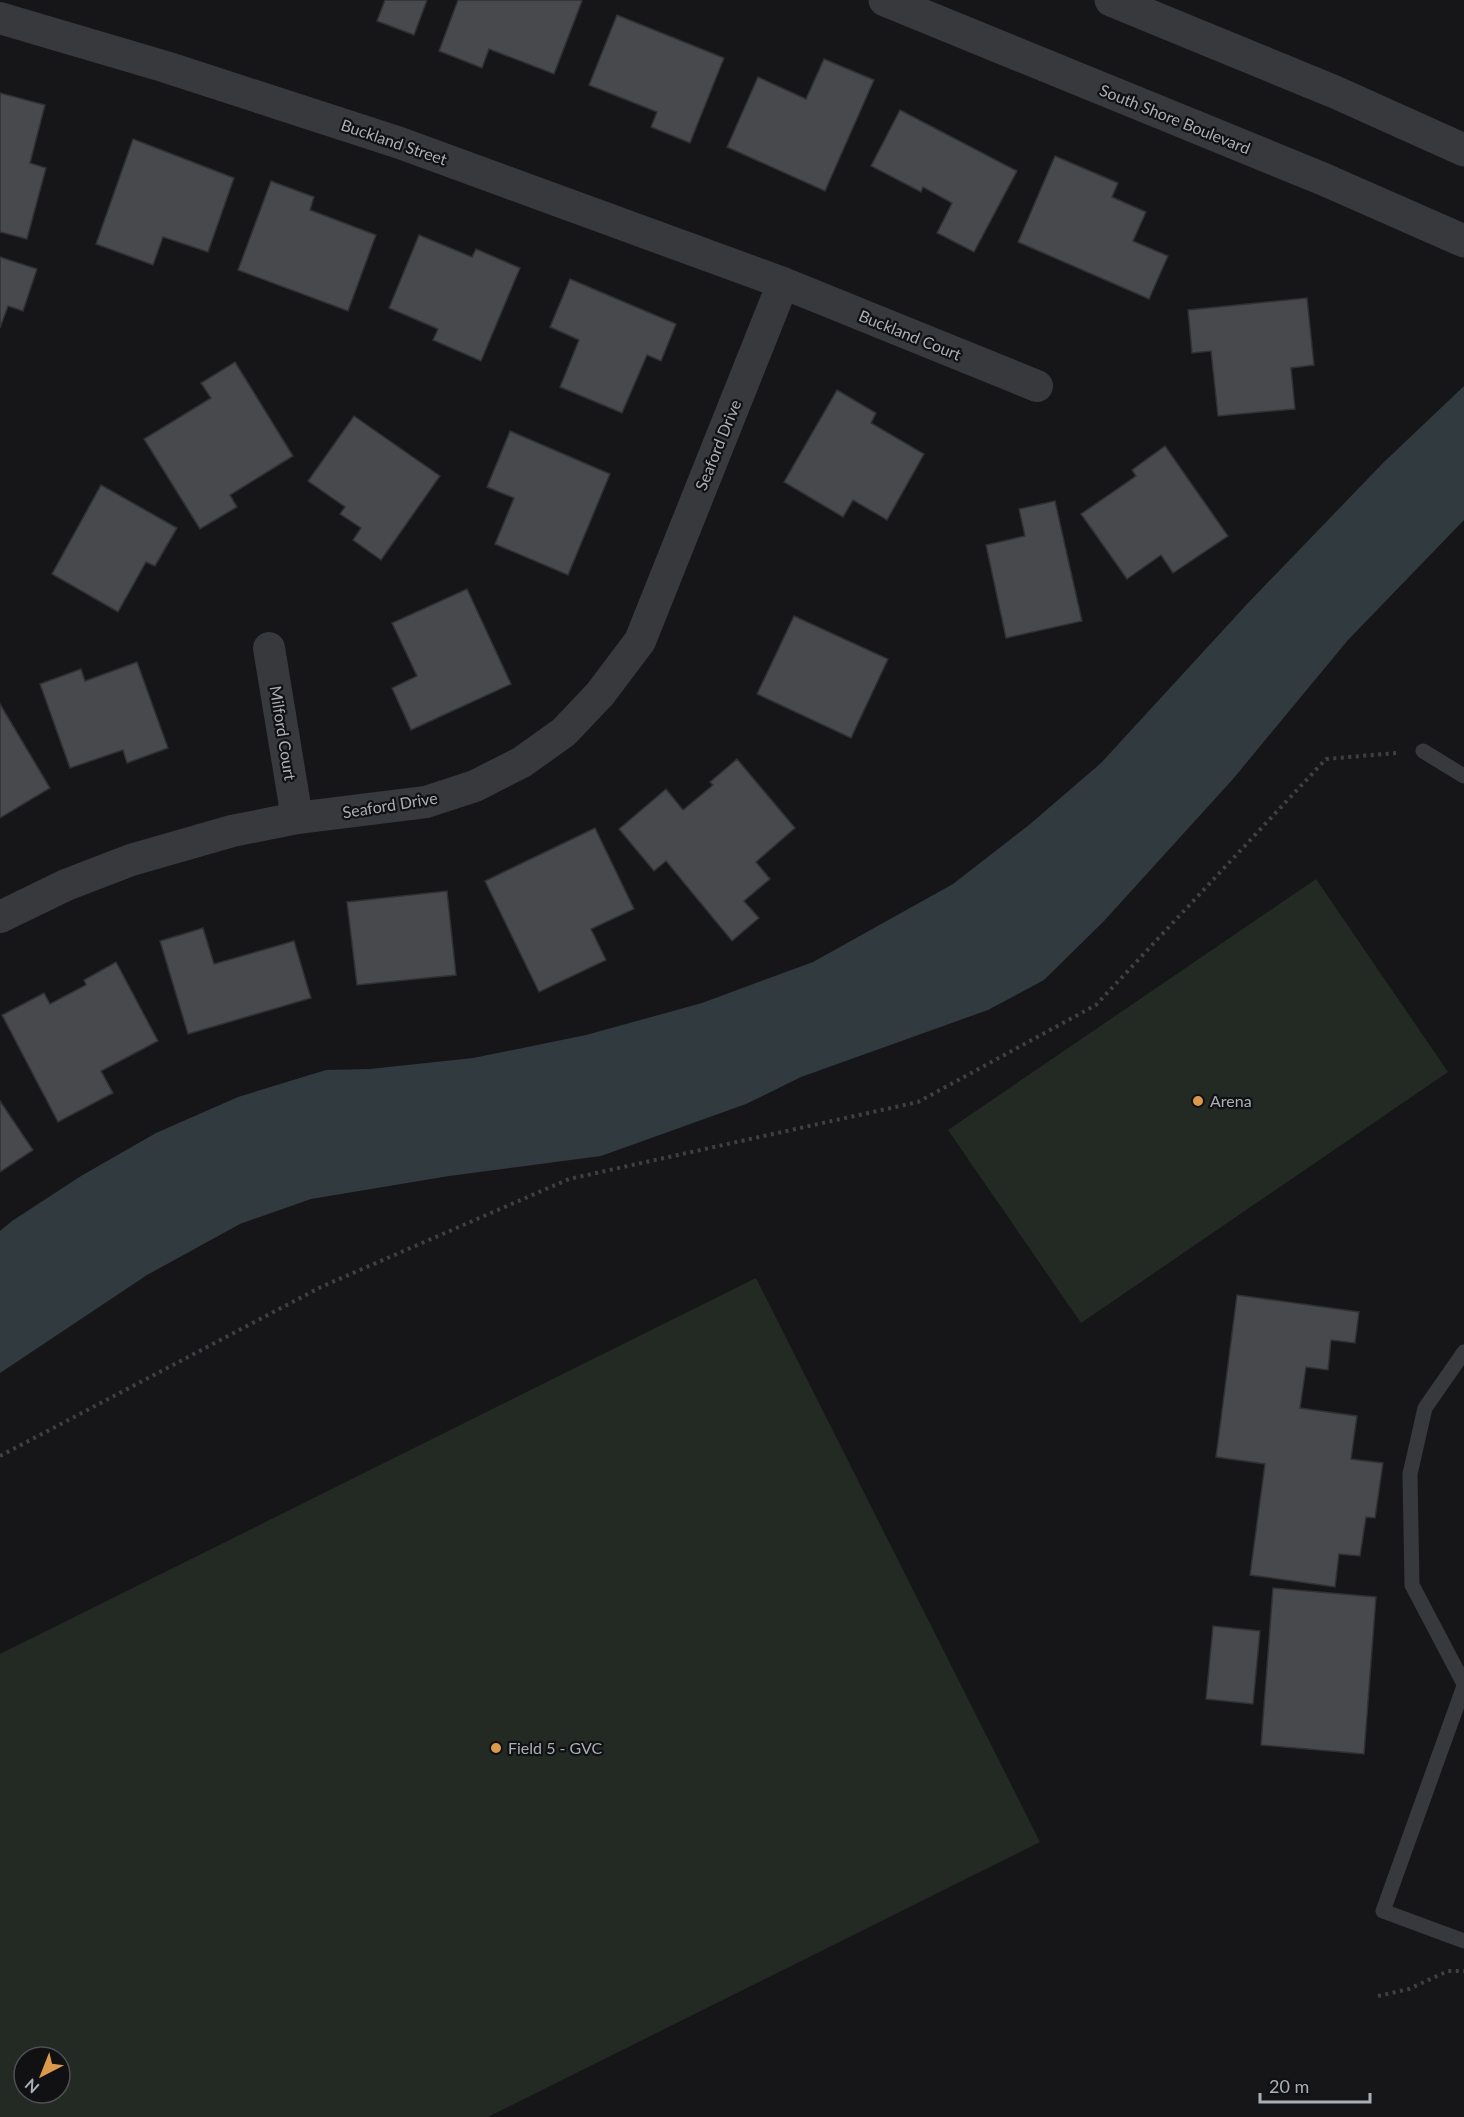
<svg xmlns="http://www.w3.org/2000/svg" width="1464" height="2117" font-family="Lato,sans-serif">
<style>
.green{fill:#232923;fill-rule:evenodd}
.water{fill:#313a3f}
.building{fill:#48494c;stroke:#303133;stroke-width:1.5}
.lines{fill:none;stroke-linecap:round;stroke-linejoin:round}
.path{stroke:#3e4043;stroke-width:4;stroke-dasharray:3 4.5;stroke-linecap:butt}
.service{stroke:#38393c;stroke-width:15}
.minor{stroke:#38393c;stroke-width:32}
.tertiary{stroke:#38393c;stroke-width:33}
.poi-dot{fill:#db994b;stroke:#111113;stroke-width:2}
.labels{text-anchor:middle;stroke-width:4.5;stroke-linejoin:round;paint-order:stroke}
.street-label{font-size:16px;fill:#aaafb6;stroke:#111113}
.poi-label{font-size:16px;fill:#aaafb6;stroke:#111113;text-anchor:start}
</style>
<rect width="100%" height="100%" fill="#161618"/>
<g class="green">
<path d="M1316,879L1448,1072L1081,1323L948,1130Z"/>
<path d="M756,1278L1040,1842L488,2117H0V1654ZM24,2057H60V2093H24Z"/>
</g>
<path class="water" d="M1464,386V520L1348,640L1233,779L1104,921L1044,980L988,1010L801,1077L746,1104L601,1156L449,1176L311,1199L240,1224L147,1275L0,1373V1231L12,1221L81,1176L156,1133L238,1097L326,1070L370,1069L473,1058L586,1035L702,1003L813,962L953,884L1029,825L1101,763L1248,603L1384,462Z"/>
<g class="building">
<path d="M385,0H427L414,35L377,21Z"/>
<path d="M458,0H580L582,1L554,74L489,49L482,68L439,51Z"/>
<path d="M617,15L724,58L690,143L651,127L657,112L589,85Z"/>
<path d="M824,59L874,80L825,191L727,147L758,77L806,99Z"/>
<path d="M0,93L45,105L30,163L46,168L27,239L0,232Z"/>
<path d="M900,110L1017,171L974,252L937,233L952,203L923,187L921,192L871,166Z"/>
<path d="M133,139L234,178L208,252L163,237L153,265L96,244Z"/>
<path d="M1055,156L1118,183L1112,197L1146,212L1133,241L1168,256L1149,299L1018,242Z"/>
<path d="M271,181L314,197L310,210L376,235L348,311L238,270Z"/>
<path d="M419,235L472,257L476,249L520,268L481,361L433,340L438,329L389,308Z"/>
<path d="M0,257L37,269L23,311L8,306L0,328Z"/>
<path d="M570,279L676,324L661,361L647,355L622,413L560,387L579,340L550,327Z"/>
<path d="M1307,298L1314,365L1291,368L1295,409L1218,416L1211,351L1192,353L1188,310Z"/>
<path d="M235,362L293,456L230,495L237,507L200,529L144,439L211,398L201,383Z"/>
<path d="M837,390L876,413L871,423L924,454L887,520L853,500L843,517L784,482Z"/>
<path d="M354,416L440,476L381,560L353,540L361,528L340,514L345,507L308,481Z"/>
<path d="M510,431L610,474L568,575L495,544L514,498L487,487Z"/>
<path d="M1165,446L1228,536L1173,573L1161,555L1127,579L1081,514L1136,476L1132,470Z"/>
<path d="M101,485L177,528L155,566L146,562L118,612L52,574Z"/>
<path d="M1055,501L1082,621L1006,638L986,545L1025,536L1019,509Z"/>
<path d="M467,589L511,684L411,730L392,688L417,676L392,623Z"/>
<path d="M794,616L888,659L851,738L757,694Z"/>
<path d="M137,662L168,748L127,763L123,750L70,768L40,684L81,669L85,681Z"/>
<path d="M0,704L50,788L0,818Z"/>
<path d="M737,759L795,828L756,862L770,879L744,901L759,918L732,941L666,861L654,871L619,829L666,789L683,810L713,785L710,782Z"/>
<path d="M595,828L634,909L591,929L606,960L539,992L485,881Z"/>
<path d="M447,891L456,975L357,985L347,902Z"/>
<path d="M203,928L214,964L294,941L311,998L188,1034L160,941Z"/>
<path d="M116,962L158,1041L101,1071L113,1093L58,1122L2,1015L44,993L50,1004L86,985L84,980Z"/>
<path d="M0,1101L33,1150L0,1172Z"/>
<path d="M1237,1295L1359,1312L1355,1343L1331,1340L1328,1370L1306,1367L1300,1408L1357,1416L1351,1459L1383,1463L1375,1518L1366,1517L1360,1556L1339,1554L1335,1587L1250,1575L1265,1464L1216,1457Z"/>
<path d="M1273,1588L1376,1597L1364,1754L1261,1745Z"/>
<path d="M1213,1626L1260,1631L1253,1704L1206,1699Z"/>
</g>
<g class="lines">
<g class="path">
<path d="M0,1456L321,1287L569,1179L918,1102L1096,1005L1326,759L1397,753"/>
<path d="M1378,1996L1409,1989L1448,1971H1464"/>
</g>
<g class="service">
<path d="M1423,751L1464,776"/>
<path d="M1464,1352L1425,1408L1410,1474L1412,1585L1464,1684"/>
<path d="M1464,1686L1383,1911L1464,1941"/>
</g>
<g class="minor">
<path d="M0,18L166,67L400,143L783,283L1037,386"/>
<path d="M269,648L297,818"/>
<path d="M0,917L66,885L131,860L232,831L297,818L426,802L475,786L522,762L564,732L600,694L640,641L783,283"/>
</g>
<g class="tertiary">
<path d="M885,0L1323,179L1464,241"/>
<path d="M1111,0L1335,92L1464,150"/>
</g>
</g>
<g class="poi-dot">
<circle cx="1198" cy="1101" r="6"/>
<circle cx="496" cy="1748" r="6"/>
</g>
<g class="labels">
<g class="street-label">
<text transform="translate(1175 119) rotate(22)" y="6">South Shore Boulevard</text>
<text transform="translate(394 142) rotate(19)" y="6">Buckland Street</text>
<text transform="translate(910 335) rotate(22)" y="6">Buckland Court</text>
<text transform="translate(718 445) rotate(-68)" y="6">Seaford Drive</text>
<text transform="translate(283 733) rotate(81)" y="6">Milford Court</text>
<text transform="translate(390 805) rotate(-9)" y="6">Seaford Drive</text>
</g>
<g class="poi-label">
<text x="1210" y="1107">Arena</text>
<text x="508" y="1754">Field 5 - GVC</text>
</g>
</g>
<g transform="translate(42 2075) rotate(222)"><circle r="28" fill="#111113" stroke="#4e5054" stroke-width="1.5"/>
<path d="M0-4.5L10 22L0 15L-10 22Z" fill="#db994b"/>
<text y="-9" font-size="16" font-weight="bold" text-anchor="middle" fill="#aaafb6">N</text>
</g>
<path d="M1260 2093v9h110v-9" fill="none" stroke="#aaafb6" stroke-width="3"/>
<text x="1269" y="2093" font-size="18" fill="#aaafb6" stroke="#111113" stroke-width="4.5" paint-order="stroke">20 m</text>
</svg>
